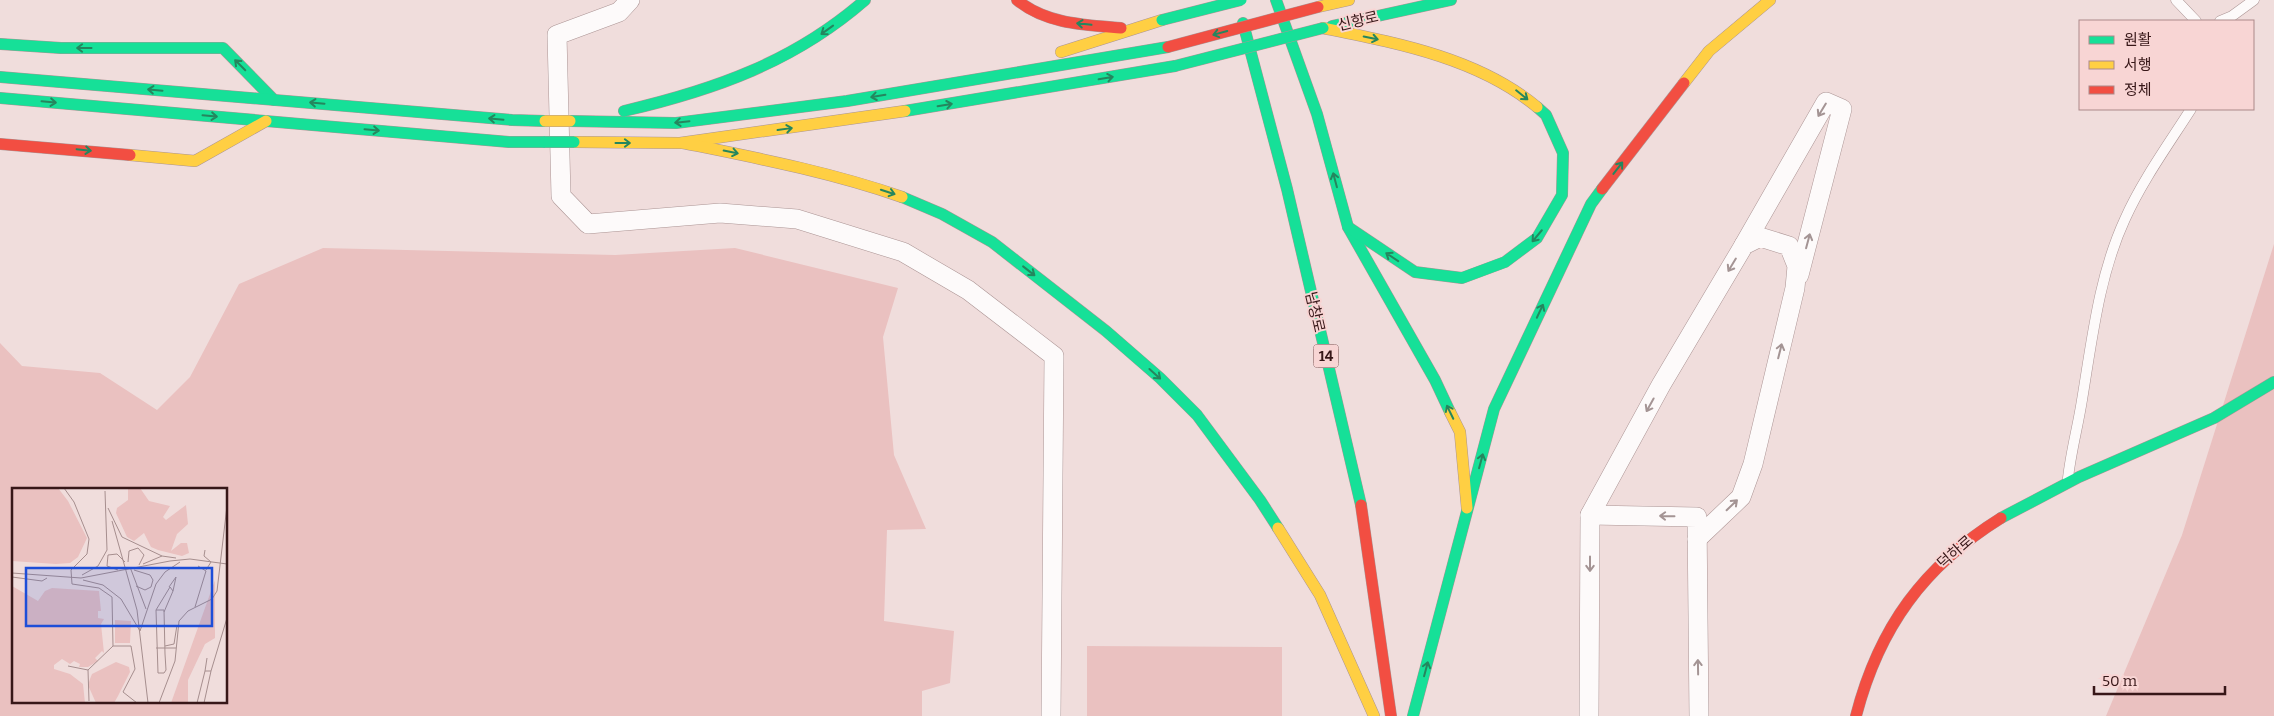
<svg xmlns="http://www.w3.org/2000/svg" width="2274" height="716" font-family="Bitter,'Noto Sans KR',serif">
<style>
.green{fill:#eac1c0;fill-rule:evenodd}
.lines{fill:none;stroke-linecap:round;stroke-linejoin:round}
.lane-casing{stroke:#ab9494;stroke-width:11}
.street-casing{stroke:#ab9494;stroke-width:20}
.fast-casing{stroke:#ab9494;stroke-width:12}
.slow-casing{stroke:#ab9494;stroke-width:12}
.jam-casing{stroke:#ab9494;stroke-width:12}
.lane{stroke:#fdfafa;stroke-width:10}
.street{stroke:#fdfafa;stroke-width:19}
.fast{stroke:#16e098;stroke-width:11}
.slow{stroke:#ffcf43;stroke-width:11}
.jam{stroke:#f24e42;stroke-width:11}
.fast-bridge-casing{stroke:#ab9494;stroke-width:12;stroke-linecap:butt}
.slow-bridge-casing{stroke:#ab9494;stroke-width:12;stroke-linecap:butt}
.jam-bridge-casing{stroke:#ab9494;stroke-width:12;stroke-linecap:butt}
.fast-bridge{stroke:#16e098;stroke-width:11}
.slow-bridge{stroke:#ffcf43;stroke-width:11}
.jam-bridge{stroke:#f24e42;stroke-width:11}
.oneway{stroke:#25865e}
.oneway2{stroke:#a49494}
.labels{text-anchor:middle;stroke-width:4;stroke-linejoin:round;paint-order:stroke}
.shield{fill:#f8d5d4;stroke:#715050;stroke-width:1}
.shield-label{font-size:14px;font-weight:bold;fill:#371718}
.street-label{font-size:15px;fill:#371718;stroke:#f8d5d4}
.inset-road{fill:none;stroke:#a68e8e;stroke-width:1}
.view{fill:#1d4ed8;fill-opacity:0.15;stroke:#1d4ed8;stroke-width:2.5}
.inset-edge{fill:none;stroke:#371718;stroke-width:2.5}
</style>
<rect width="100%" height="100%" fill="#f0dddc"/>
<g class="green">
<path d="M2274,244V716H2106L2182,535Z"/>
<path d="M323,248L615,255L735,248L898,288L883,337L894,455L926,529L887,530L884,621L954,631L950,683L922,691V716H0V343L22,366L100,373L157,410L190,377L239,284ZM14,490H226V702H14Z"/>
<path d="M1087,646L1282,647V716H1087Z"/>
</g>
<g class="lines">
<g class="lane-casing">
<g id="lane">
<path d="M2176,0L2196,21"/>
<path d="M2220,21L2232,16L2254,0"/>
<path d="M2068,478C2071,451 2078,426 2082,400C2092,340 2099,275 2125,219C2142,181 2168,145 2191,109"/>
</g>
</g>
<g class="street-casing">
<g id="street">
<path d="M630,0L619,12L557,35L561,196L588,224L720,213L797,219L903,252L968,290L1054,356L1051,716"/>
<path d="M1744,245L1826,102L1842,109L1799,275"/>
<path d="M1590,515L1697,517L1699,716"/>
<path d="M1589,716L1590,515L1661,385L1744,245L1760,237L1789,246L1797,266L1795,288L1753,464L1741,497L1697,539"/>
</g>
</g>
<g class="fast-casing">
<g id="fast">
<path d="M1276,0L1317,114L1348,227L1435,380L1450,412"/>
<path d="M1243,23L1287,189L1361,505"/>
<path d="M1332,26L1451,0"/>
<path d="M0,44L61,48H223L274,100"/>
<path d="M0,77L512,120L545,121"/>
<path d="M0,98L509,142H545"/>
<path d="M624,111C714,90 794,62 865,0"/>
<path d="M905,111L1175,66"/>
<path d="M570,121L676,123L847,101L1168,47"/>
<path d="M902,197L942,214L992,242L1106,331L1160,378L1197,415L1260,500L1278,528"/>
<path d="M1348,227L1415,272L1462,278L1505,262L1537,238L1562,195L1563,153L1546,115L1537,107"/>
<path d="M2001,518L2079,477L2214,418L2274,382"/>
<path d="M1413,716L1494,409L1591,204L1602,189"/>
</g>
</g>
<g class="slow-casing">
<g id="slow">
<path d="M1318,7L1349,0"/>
<path d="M1323,28C1397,43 1478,58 1537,107"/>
<path d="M1061,52L1162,20"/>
<path d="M1684,83L1709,51L1770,0"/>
<path d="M574,142L680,143L905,111"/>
<path d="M683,143C757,158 830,172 902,197"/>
<path d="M130,155L195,161L266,121"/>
<path d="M1450,412L1460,432L1467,508"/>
<path d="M1278,528L1320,595L1374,716"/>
</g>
</g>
<g class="jam-casing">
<g id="jam">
<path d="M1017,0C1046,24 1085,25 1121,28"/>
<path d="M0,144L130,155"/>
<path d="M1602,189L1684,83"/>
<path d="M1361,505L1391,716"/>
<path d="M1856,716C1879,627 1924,566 2001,518"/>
</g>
</g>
<use href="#lane" class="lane"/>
<use href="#street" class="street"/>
<use href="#fast" class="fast"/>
<use href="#slow" class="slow"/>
<use href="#jam" class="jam"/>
<g class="fast-bridge-casing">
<g id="fast-bridge">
<path d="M1162,20L1241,0"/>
<path d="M1175,66L1323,28"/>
<path d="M545,142H574"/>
</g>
</g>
<g class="slow-bridge-casing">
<path id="slow-bridge" d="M545,121H570"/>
</g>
<g class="jam-bridge-casing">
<path id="jam-bridge" d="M1168,47L1318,7"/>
</g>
<use href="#fast-bridge" class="fast-bridge"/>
<use href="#slow-bridge" class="slow-bridge"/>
<use href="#jam-bridge" class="jam-bridge"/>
</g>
<defs><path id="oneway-shaft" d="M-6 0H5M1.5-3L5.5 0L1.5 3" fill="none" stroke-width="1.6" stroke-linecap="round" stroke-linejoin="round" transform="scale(1.25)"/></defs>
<g class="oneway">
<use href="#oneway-shaft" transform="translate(1084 24) rotate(-174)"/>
<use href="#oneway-shaft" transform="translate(827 30) rotate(144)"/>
<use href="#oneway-shaft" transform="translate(1220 33) rotate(165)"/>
<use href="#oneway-shaft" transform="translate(1371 38) rotate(12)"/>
<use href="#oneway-shaft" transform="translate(84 48) rotate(-180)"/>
<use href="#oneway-shaft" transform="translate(240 65) rotate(-135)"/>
<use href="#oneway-shaft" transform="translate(1106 78) rotate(-10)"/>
<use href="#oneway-shaft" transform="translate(155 90) rotate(-175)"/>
<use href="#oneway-shaft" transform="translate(1522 95) rotate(39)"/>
<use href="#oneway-shaft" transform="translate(878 96) rotate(171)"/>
<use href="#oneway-shaft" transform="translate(49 102) rotate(5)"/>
<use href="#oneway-shaft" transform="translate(317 103) rotate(-175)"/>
<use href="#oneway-shaft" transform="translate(945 105) rotate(-9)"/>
<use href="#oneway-shaft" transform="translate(210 116) rotate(5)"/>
<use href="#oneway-shaft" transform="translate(496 119) rotate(-175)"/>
<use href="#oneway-shaft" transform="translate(682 122) rotate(174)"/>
<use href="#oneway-shaft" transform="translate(785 129) rotate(-8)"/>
<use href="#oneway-shaft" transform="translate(372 130) rotate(5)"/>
<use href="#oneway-shaft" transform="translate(623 143)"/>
<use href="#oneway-shaft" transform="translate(84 150) rotate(6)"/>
<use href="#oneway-shaft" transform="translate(731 152) rotate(11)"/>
<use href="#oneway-shaft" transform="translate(1618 168) rotate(-52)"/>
<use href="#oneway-shaft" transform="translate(1335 180) rotate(-105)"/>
<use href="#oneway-shaft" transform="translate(888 192) rotate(18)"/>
<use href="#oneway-shaft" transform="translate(1537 236) rotate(130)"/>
<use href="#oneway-shaft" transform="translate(1392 257) rotate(-146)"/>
<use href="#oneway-shaft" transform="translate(1029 271) rotate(38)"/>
<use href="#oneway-shaft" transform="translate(1540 311) rotate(-65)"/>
<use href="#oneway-shaft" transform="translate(1155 374) rotate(42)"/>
<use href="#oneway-shaft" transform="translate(1450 412) rotate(-116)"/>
<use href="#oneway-shaft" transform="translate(1481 461) rotate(-75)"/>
<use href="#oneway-shaft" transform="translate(1426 669) rotate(-75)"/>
</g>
<g class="oneway2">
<use href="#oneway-shaft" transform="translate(1822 110) rotate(121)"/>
<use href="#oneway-shaft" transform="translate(1808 241) rotate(-75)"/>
<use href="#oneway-shaft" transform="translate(1732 265) rotate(121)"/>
<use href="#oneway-shaft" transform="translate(1780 351) rotate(-76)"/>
<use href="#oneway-shaft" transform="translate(1650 405) rotate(119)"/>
<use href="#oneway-shaft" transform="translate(1732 505) rotate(-44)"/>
<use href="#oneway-shaft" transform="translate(1667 516) rotate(-179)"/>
<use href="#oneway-shaft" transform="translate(1590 564) rotate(90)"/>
<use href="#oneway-shaft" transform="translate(1698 667) rotate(-91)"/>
</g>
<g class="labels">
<rect class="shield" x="1313.5" y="344.5" width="25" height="23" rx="4"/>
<g class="shield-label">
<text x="1326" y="361">14</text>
</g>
<g class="street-label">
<text transform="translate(1358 21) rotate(-13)" y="5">신항로</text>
<text transform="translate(1315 312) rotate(77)" y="5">남창로</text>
<text transform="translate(1955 552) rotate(-41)" y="5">덕하로</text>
</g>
</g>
<g transform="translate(12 488)">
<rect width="215" height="215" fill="#f0dddc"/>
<path d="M0,0H46L56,13L75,50L66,69L58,75L44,76L0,73ZM116,0H128L137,13L158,18L151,29L154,32L174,17L176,36L165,46L159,63L169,55H175L177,65L170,68L146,62L139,59L132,45L122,53L115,49L104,25L105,20L116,12ZM203,92V150L193,156L176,192V215H159ZM0,98L26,113L33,103L40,100L87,103L89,123H86V130L92,131L89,136L92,165L90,163L83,170L86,173L76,179H67L68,176L62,173L58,176L50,171L42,177V181L58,186L71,196L73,215H0ZM103,132L119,133L118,155H103ZM104,174L117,179L118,184L106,208L102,215H84L76,197L78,191L80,186Z" fill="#eac1c0"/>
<path class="inset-road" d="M52,0L62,14L77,51L75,66L59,82L60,96L87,100L100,109L101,158M96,20L110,49L150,68M100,33L125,122L136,215M193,62L192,68L199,74L194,82M116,74L117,63L126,60L132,67L127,77M131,76L150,68L164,70M118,79L134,121M106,82L95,78L96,67L105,66L113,74M122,82L138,87L141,92L139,99L133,102L124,98M0,85L69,90L158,73L178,71L215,76M70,87L86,78L95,62L93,3M0,89L30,93L35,90M71,92L91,97L109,111L128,143M157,99L164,89L161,103M183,119L194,83L186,78M144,122H152L153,166L154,182L152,185H146L144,122L158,99L161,103L152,124M128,143L144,96L153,84L168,74M153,158L162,156L165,137M144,160H164M195,170L193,183H199L215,130M56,178L76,182L101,158H119L123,181L111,204L125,215M76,182L77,213M147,215L163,173L167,133L176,123L200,111L205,103L215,18M185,215L193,183M192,215L199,183"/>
<path class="view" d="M14,80H200V138H14Z"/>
<rect width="215" height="215" class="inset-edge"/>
</g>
<rect x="2079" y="20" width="175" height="90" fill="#f8d5d4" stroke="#ab8989"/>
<rect x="2089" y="36" width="25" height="8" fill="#16e098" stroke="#ab8989"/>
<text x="2124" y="45" font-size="15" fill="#371718">원활</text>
<rect x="2089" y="61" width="25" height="8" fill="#ffcf43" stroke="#ab8989"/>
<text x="2124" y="70" font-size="15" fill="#371718">서행</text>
<rect x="2089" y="86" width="25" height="8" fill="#f24e42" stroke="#ab8989"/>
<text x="2124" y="95" font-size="15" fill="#371718">정체</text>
<path d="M2094 686v8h131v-8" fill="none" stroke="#371718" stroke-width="2.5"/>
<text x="2102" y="686" font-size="15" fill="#371718" stroke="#f8d5d4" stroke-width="4" paint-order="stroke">50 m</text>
</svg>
